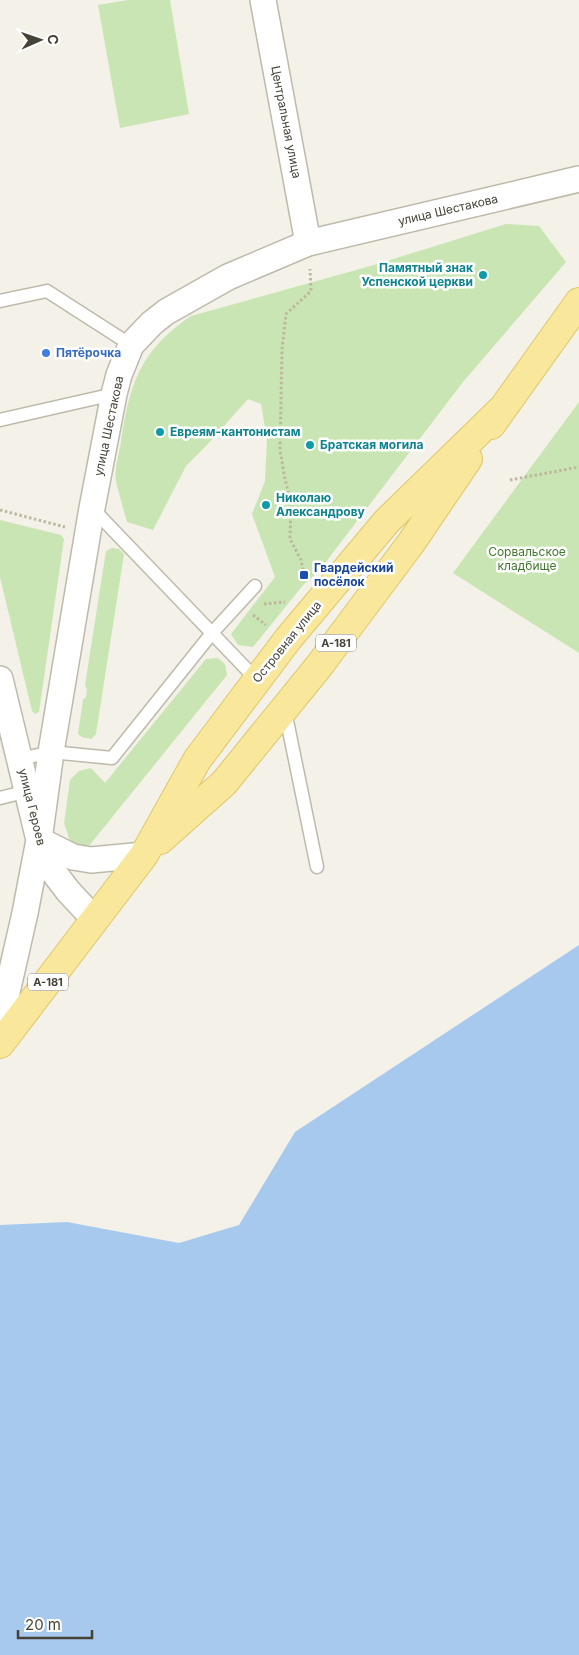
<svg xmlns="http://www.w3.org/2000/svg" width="579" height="1655" font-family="Inter,sans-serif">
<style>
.green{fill:#c9e5b3}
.water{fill:#a7c9ed}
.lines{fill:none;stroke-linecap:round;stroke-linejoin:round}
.service-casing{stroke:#bebaab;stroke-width:15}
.minor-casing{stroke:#bebaab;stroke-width:28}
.primary-casing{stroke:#dec76b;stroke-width:30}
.path{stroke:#bfb79d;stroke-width:3;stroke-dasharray:2.5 2.5;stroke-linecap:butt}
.service{stroke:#fff;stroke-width:12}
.minor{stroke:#fff;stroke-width:25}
.primary{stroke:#f9e89b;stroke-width:28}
.culture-dot{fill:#0f9aa8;stroke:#fff;stroke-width:2}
.shop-dot{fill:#3f7fe0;stroke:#fff;stroke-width:2}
.transit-dot{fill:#1a4fb4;stroke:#fff;stroke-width:2}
.labels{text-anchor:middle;stroke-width:5;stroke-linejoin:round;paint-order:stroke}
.shield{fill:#fff;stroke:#7e7b73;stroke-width:1}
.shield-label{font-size:11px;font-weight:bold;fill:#464237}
.street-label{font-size:12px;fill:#464237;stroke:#fff}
.culture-label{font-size:12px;font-weight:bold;fill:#0d838f;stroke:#fff;text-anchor:start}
.shop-label{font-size:12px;font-weight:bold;fill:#366cbe;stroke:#fff;text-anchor:start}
.park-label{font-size:12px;fill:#41762d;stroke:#fff}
.transit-label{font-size:12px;font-weight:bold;fill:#164399;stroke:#fff;text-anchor:start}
</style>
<rect width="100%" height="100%" fill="#f3f1e8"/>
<g class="green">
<path d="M128,0H170L189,114L120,128L98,5Z"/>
<path d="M506,224L539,226L566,262L463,382L319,571L304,584L253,647L238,645L231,634L275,577L252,514L265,481L267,439L261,404L248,399L206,446L186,466L153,530L127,522C123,508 119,494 116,481C114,469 119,454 121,442C130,383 140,351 191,316L374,265Z"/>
<path d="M579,402V653L453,573Z"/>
<path d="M0,520L61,535L64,539L39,712L35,714L32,711L0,577Z"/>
<path d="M112,548L119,549L124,554L96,734L91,739L82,737L78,734L83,700L86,697L87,689L85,685L106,551Z"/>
<path d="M218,658L225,664L227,675L84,852L71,844L64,823L70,780L79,771L91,768L105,783L206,659Z"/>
</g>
<path class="water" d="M579,945V1655H0V1225L67,1222L179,1243L239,1225L295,1132Z"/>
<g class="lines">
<g class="service-casing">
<g id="service">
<path d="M0,301L47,291L131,345"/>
<path d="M0,420L114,394"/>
<path d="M92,508L256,679"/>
<path d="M285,711L317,867"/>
<path d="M20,759L51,752L112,758L212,633L255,586"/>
<path d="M0,798L28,791"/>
</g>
</g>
<g class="minor-casing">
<g id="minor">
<path d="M263,0L308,243"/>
<path d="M0,679L39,840L49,866L68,891L95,920"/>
<path d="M39,840L51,752L92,508L114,394L119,375L131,345L152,323L166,312L228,277L308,243L579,179"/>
<path d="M0,1023L25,913L39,840L73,857L91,860L144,855"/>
</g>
</g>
<g class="primary-casing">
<g id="primary">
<path d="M491,425L579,302"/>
<path d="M160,840L224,783L319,666L411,543L468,459"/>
<path d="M0,1044L144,855L197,760L288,639L387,521L501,410"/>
</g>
</g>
<g class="path">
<path d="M510,480L579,467"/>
<path d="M0,510L65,527"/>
<path d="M305,580L301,560L290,539L291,504L284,474L280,450L282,350L286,314L311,291L310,269"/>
<path d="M264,604L285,602"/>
<path d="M253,615L266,625"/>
</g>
<use href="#service" class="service"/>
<use href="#minor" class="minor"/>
<use href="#primary" class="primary"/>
</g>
<g class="culture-dot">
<circle cx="483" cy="275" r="5"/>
<circle cx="160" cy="432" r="5"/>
<circle cx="310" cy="445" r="5"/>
<circle cx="266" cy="505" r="5"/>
</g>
<circle class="shop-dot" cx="46" cy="353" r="5"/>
<rect class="transit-dot" x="299" y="570" width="10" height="10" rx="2.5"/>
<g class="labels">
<g class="shield">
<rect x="316" y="634.5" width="40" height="17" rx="4"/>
<rect x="28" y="973.5" width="40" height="17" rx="4"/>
</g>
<g class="shield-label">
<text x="336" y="647">А-181</text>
<text x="48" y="986">А-181</text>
</g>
<g class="street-label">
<text transform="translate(286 122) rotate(79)" y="4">Центральная улица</text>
<text transform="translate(448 210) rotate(-13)" y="4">улица Шестакова</text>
<text transform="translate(109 426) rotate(-78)" y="4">улица Шестакова</text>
<text transform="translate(287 642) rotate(-51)" y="4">Островная улица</text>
<text transform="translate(32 807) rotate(76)" y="4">улица Героев</text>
</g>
<g class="culture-label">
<text x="473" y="272" text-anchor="end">Памятный знак<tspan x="473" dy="14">Успенской церкви</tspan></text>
<text x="170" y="436">Евреям-кантонистам</text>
<text x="320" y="449">Братская могила</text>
<text x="276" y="502">Николаю<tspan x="276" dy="14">Александрову</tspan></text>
</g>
<g class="shop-label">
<text x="56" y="357">Пятёрочка</text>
</g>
<g class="park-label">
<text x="527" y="556">Сорвальское<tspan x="527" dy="14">кладбище</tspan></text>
</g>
<g class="transit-label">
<text x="314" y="572">Гвардейский<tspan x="314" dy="14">посёлок</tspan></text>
</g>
</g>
<g transform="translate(40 40) rotate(88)" stroke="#ffffff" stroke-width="4" paint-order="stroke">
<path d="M0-4L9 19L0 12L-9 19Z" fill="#464237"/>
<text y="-8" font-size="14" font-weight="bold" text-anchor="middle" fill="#464237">С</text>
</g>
<path d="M18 1630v8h74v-8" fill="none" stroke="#464237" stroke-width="2.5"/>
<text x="25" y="1630" font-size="15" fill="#464237" stroke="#ffffff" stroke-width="4" paint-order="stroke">20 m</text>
</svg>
